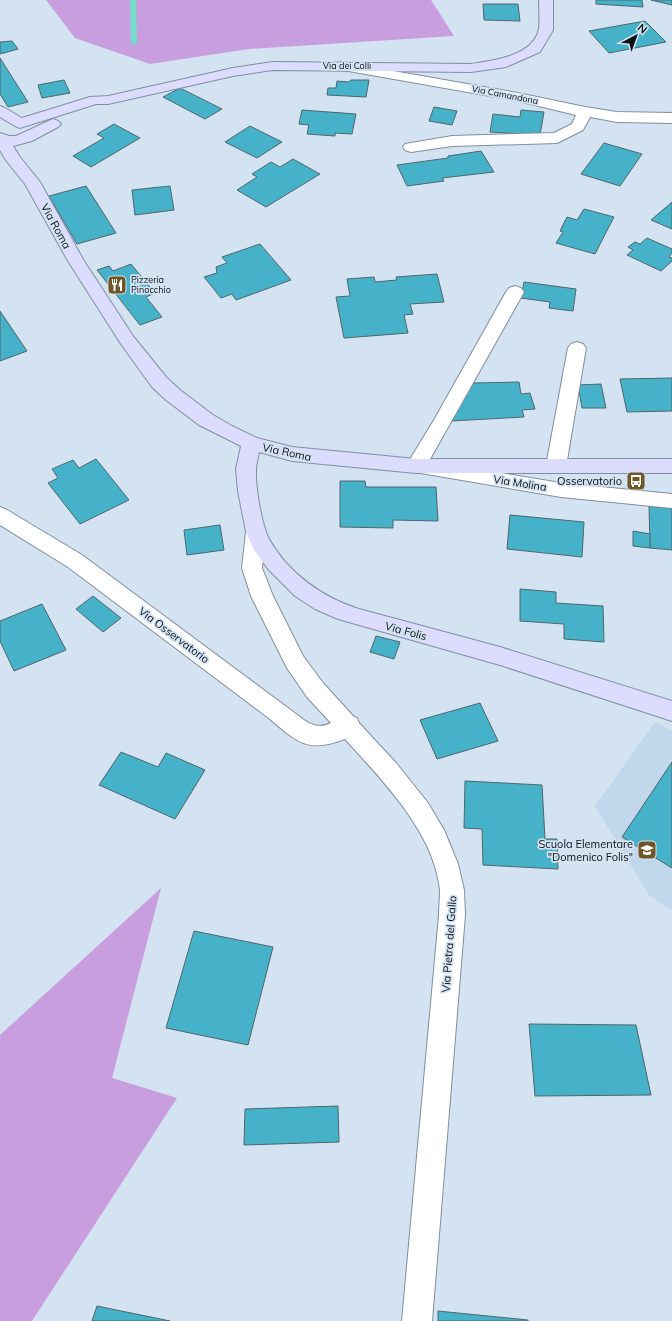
<svg xmlns="http://www.w3.org/2000/svg" width="672" height="1321" font-family="Mulish,sans-serif">
<style>
.built{fill:#c1d7eb}
.green{fill:#c89edf}
.lines{fill:none;stroke-linecap:round;stroke-linejoin:round}
.stream{fill:#74decc;fill-rule:evenodd}
.building{fill:#46b2c9;stroke:#50656a}
.street-casing{stroke:#818f9d;stroke-width:2}
.secondary-casing{stroke:#818f9d;stroke-width:2}
.street{fill:#fff;fill-rule:evenodd}
.secondary{fill:#dcdcff;fill-rule:evenodd}
.labels{text-anchor:middle;stroke-width:3.5;stroke-linejoin:round;paint-order:stroke}
.far-street-label{font-size:9px;fill:#0c1116;stroke:#d3e3f2}
.far-poi-label{font-size:9px;fill:#0c1116;stroke:#d3e3f2;text-anchor:start}
.street-label{font-size:11px;fill:#0c1116;stroke:#d3e3f2}
.poi-label{font-size:11px;fill:#0c1116;stroke:#d3e3f2;text-anchor:end}
</style>
<rect width="100%" height="100%" fill="#d3e3f2"/>
<path class="built" d="M655,722L672,731V911L649,895L595,806Z"/>
<g class="green">
<path d="M46,0H431L454,36L249,49L150,64L75,38Z"/>
<path d="M161,888L112,1078L177,1098L32,1321H0V1035Z"/>
</g>
<g class="lines">
<path class="stream" d="M130,0H136L137,43L134,45L131,43Z"/>
</g>
<g class="building">
<path d="M596,0H642L643,7L596,4Z"/>
<path d="M651,0H672V5Z"/>
<path d="M483,4H518L520,21L484,20Z"/>
<path d="M645,21L666,42L609,53L589,31Z"/>
<path d="M12,41L18,49L0,54V42Z"/>
<path d="M0,58L28,102L8,107L0,94Z"/>
<path d="M64,80L70,93L42,98L38,85Z"/>
<path d="M351,80H369L366,97L327,95L328,88H336L337,81L349,82Z"/>
<path d="M180,88L222,109L205,119L163,97Z"/>
<path d="M434,107L457,111L452,125L429,121Z"/>
<path d="M302,110L356,114L352,134L335,133V136L307,134L309,125L299,124Z"/>
<path d="M521,110L544,112L540,135L490,132L493,114L520,117Z"/>
<path d="M114,124L140,138L91,167L73,156L104,138L97,134Z"/>
<path d="M250,126L282,142L257,158L225,142Z"/>
<path d="M604,143L642,154L620,186L581,174Z"/>
<path d="M481,151L494,172L442,178L444,181L407,186L397,165L448,158V156Z"/>
<path d="M293,159L320,174L266,207L237,190L257,177L252,174L271,162L280,167Z"/>
<path d="M86,186L116,233L77,244L49,196Z"/>
<path d="M170,186L174,210L135,215L132,190Z"/>
<path d="M672,202V229L651,220Z"/>
<path d="M584,209L614,217L595,254L556,243L563,232L560,231L567,217L577,220Z"/>
<path d="M647,238L672,249V253L669,257L672,258V261L661,271L627,255L633,250L628,247L635,242L640,244Z"/>
<path d="M260,244L291,280L236,300L232,294L221,298L204,277L217,273L216,267L227,263L222,257Z"/>
<path d="M131,264L155,293L146,297L162,317L140,325L97,270L109,266L113,271Z"/>
<path d="M437,274L444,302L410,304L413,314L404,315L408,333L344,338L336,297L350,296L347,279L374,277L375,282L397,280L396,277Z"/>
<path d="M524,282L576,289L573,311L549,308L550,302L521,298Z"/>
<path d="M0,311L27,351L0,361Z"/>
<path d="M672,378V411L627,412L620,379Z"/>
<path d="M519,382L521,394L530,393L535,409L522,410L524,417L451,421L473,383Z"/>
<path d="M601,384L606,408H582L578,385Z"/>
<path d="M96,459L129,500L80,524L48,483L58,478L52,469L73,460L79,468Z"/>
<path d="M340,481H365L366,487H436L438,521L393,520V528L340,527Z"/>
<path d="M649,506L672,508V550L650,548Z"/>
<path d="M510,515L584,522L582,557L507,549Z"/>
<path d="M220,525L224,550L187,555L184,530Z"/>
<path d="M633,531L650,534V548L633,546Z"/>
<path d="M520,589L556,592V603L603,606L604,642L564,639V624L520,621Z"/>
<path d="M93,596L121,618L103,632L76,609Z"/>
<path d="M42,604L66,650L14,671L0,641V621Z"/>
<path d="M376,636L400,642L394,659L370,652Z"/>
<path d="M480,703L498,741L437,759L420,720Z"/>
<path d="M121,752L158,767L166,753L205,770L175,819L99,785Z"/>
<path d="M672,762V868L622,837Z"/>
<path d="M465,781L542,785L545,839H557L558,869L483,865L482,829L464,828Z"/>
<path d="M194,931L273,947L248,1045L166,1028Z"/>
<path d="M529,1024L636,1025L651,1095L535,1096Z"/>
<path d="M338,1106L339,1142L244,1145L245,1109Z"/>
<path d="M97,1306L170,1321H92Z"/>
<path d="M438,1311L528,1320V1321H438Z"/>
</g>
<g class="lines">
<g class="street-casing">
<g id="street">
<path d="M342,62L518,93L585,107L617,112L672,113V123L617,122L590,117L583,130L557,143L452,146L411,152L405,150L403,147L405,144L452,136L554,133L572,124L576,115L518,101L337,69L335,66L337,63Z"/>
<path d="M515,286L521,288L524,292L429,461L561,483L672,494V508L561,497L409,471L406,466L409,461L434,420L506,292L509,288Z"/>
<path d="M577,342L583,344L586,348L566,466L563,471L556,473L549,471L546,466L568,348L571,344Z"/>
<path d="M0,507L7,510L82,555L304,720C313,726 321,728 331,723L307,697L287,668L251,596L242,568L246,532L249,527L256,524L263,527L266,532L262,568L273,596L303,656L323,683L354,717L357,718L359,723L396,763L428,803L444,830L458,864L464,890L465,915L432,1321H402L439,915C439,907 440,898 440,890C434,832 382,780 345,739C308,753 298,743 270,719L68,567L0,525Z"/>
</g>
</g>
<g class="secondary-casing">
<g id="secondary">
<path d="M539,0H553V30L540,52L506,67L471,72L273,70L233,76L108,104H96L20,128L15,126L0,117V106L5,108L22,118L90,97L108,96L233,68L273,62L471,64C492,61 535,56 539,28C540,19 539,9 539,0Z"/>
<path d="M53,119L58,121L61,124L58,127L32,141L13,146L20,157L40,182L84,261L133,336L166,377L180,390L213,415L232,426L257,438L292,447L416,459H672V473H416L292,461L259,452C258,458 256,464 256,470C255,486 262,526 269,539C288,573 323,598 359,609L500,647L672,701V721L500,665L338,619L315,609L295,596L268,569L254,550L246,532L238,491L236,469L241,446L199,425L166,400L152,387L121,344L68,261L25,184L5,159L0,150V133L9,136H16Z"/>
</g>
</g>
<use href="#street" class="street"/>
<use href="#secondary" class="secondary"/>
</g>
<defs>
<g id="restaurant-square" transform="scale(1)"><rect x="-9" y="-9" width="18" height="18" rx="4" fill="#6f5727" stroke="#d3e3f2"/><path d="M-5-6h1v4h1v-4h1v4h1v-4h1v5L-1.5 .5V6h-2V.5L-5-1ZM5-6V6H3V1.5H1.5Q1.5-4 5-6Z" fill="#fff"/></g>
<g id="bus-square" transform="scale(1)"><rect x="-9" y="-9" width="18" height="18" rx="4" fill="#6f5727" stroke="#d3e3f2"/><path d="M-5-6H5V4H4V6H2V4H-2V6H-4V4H-5ZM-3.5-4V0h7V-4ZM-3.5 1.2v1.5H-2V1.2ZM2 1.2v1.5H3.5V1.2Z" fill="#fff"/></g>
<g id="school-square" transform="scale(1)"><rect x="-9" y="-9" width="18" height="18" rx="4" fill="#6f5727" stroke="#d3e3f2"/><path d="M0-5L7-2L0 1L-7-2ZM-4 1L0 2.5L4 1V4Q0 6-4 4Z" fill="#fff"/></g>
</defs>
<g fill-rule="evenodd">
<use href="#restaurant-square" x="117" y="285"/>
<use href="#bus-square" x="636" y="481"/>
<use href="#school-square" x="647" y="850"/>
</g>
<g class="labels">
<g class="far-street-label">
<text x="347" y="69">Via dei Colli</text>
<text transform="translate(505 95) rotate(11)" y="3">Via Camandona</text>
</g>
<g class="far-poi-label">
<text x="131" y="283">Pizzeria<tspan x="131" dy="10">Pinocchio</tspan></text>
</g>
<g class="street-label">
<text transform="translate(56 226) rotate(61)" y="4">Via Roma</text>
<text transform="translate(287 452) rotate(12)" y="4">Via Roma</text>
<text transform="translate(520 483) rotate(9)" y="4">Via Molina</text>
<text transform="translate(406 631) rotate(15)" y="4">Via Folis</text>
<text transform="translate(174 635) rotate(37)" y="4">Via Osservatorio</text>
<text transform="translate(449 944) rotate(-86)" y="4">Via Pietra del Gallo</text>
</g>
<g class="poi-label">
<text x="622" y="485">Osservatorio</text>
<text x="633" y="848">Scuola Elementare<tspan x="633" dy="13">"Domenico Folis"</tspan></text>
</g>
</g>
<g transform="translate(636 36) rotate(41)" stroke="#d3e3f2" stroke-width="3" paint-order="stroke">
<path d="M0-3L7 15L0 10L-7 15Z" fill="#0c1116"/>
<text y="-6" font-size="11" font-weight="bold" text-anchor="middle" fill="#0c1116">N</text>
</g>
</svg>
